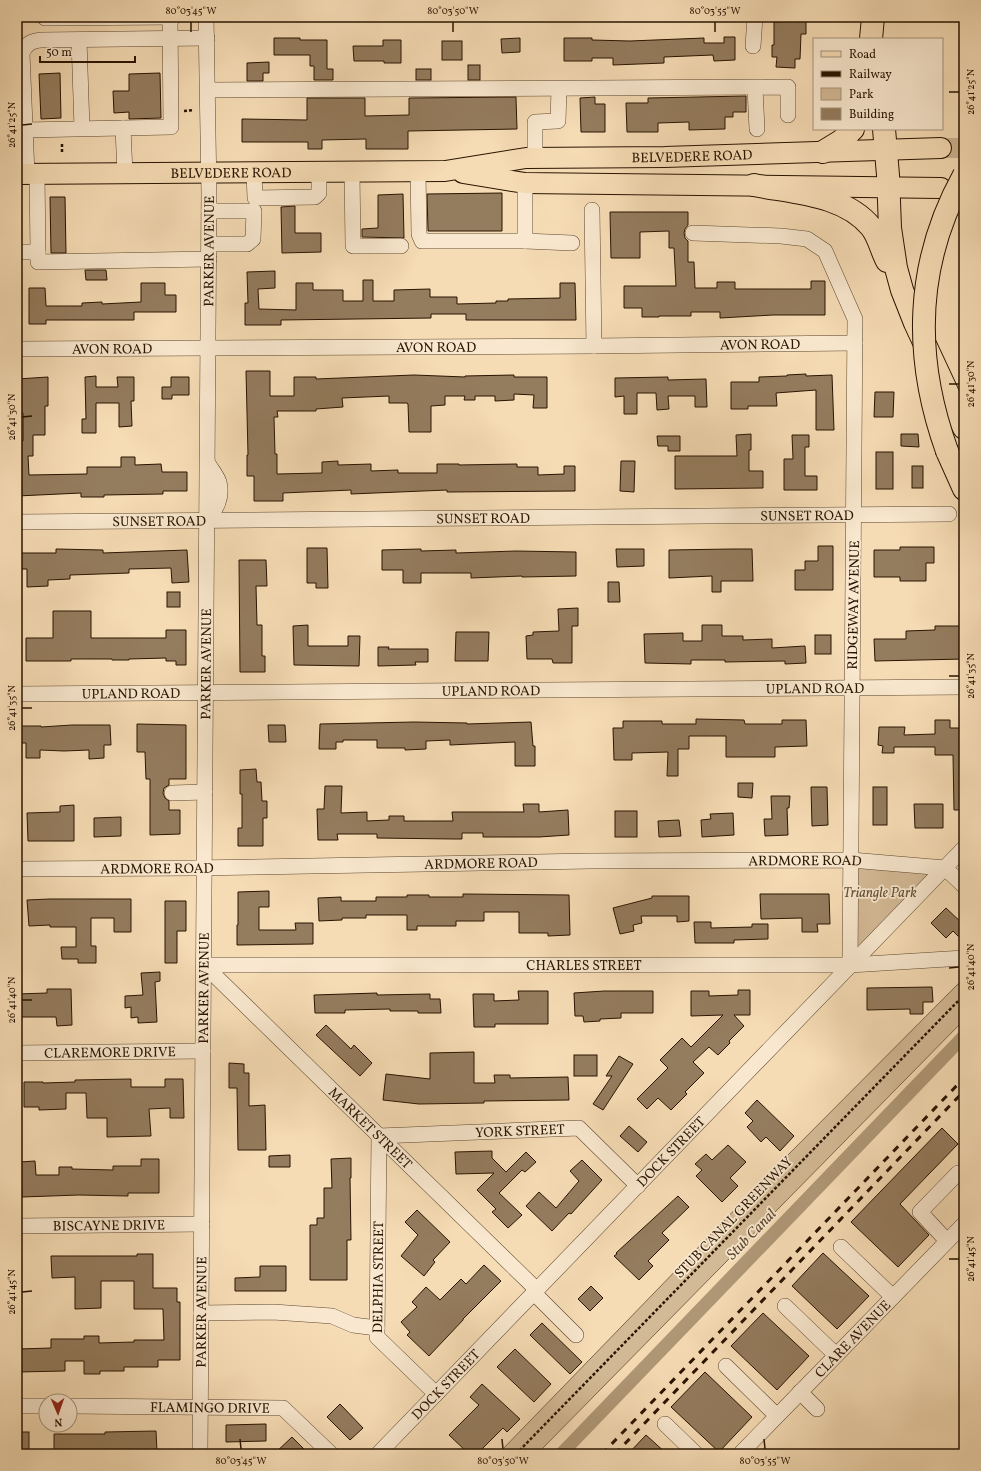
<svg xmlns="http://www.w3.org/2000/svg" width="981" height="1471" font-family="Vollkorn,serif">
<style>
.green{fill:#d3ba96;stroke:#7e674b}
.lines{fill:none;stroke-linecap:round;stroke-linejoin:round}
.canal{stroke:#b09877;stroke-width:13}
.building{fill:#947c5e;stroke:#291400}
.major-tunnel{stroke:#cdb491;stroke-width:20;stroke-dasharray:20 10;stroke-linecap:butt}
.minor-casing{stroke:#5c462d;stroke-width:16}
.major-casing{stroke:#291400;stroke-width:22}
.highway-casing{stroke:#291400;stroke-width:24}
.path{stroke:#291400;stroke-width:2.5;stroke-dasharray:3 2;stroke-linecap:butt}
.minor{stroke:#f9e8cf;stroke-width:15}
.major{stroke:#f6dcb5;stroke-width:20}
.highway{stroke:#f6dcb5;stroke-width:22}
.rail{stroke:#291400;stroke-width:3;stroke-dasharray:7 7;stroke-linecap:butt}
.highway-bridge-casing{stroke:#291400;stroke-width:24;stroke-linecap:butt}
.highway-bridge{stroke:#f6dcb5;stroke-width:22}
.ticks{fill:none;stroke:#291400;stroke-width:1.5}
.labels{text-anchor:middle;stroke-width:3.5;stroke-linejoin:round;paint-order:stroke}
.street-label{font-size:14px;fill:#291400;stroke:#f9e8cf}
.park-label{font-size:14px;font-style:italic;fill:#644e34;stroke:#f9e8cf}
.water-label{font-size:15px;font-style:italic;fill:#5f4930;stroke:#f9e8cf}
.neatline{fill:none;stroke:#291400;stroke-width:1.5}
.ticks-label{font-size:10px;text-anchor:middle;fill:#291400}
</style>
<rect width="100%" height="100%" fill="#f6dcb5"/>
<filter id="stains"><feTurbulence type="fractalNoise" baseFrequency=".005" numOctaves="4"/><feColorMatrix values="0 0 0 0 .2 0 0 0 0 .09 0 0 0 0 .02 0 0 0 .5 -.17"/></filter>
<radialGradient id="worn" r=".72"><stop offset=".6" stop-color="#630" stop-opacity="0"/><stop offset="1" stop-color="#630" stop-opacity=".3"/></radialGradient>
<g class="green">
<path d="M851,860L945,868L850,965Z"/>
<path d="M964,978V1020L537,1454H498L780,1163Z"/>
</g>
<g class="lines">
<path class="canal" d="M561,1454L964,1036"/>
</g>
<g class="building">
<path d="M781,17H806V34H801L800,59H795V68L776,67L777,57H772V45H774V22H781Z"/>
<path d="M724,37H735V60L714,61L713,55L664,57V63L639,64L613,65V58H592V61H564V38H592V40L630,41L704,38V43H724Z"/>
<path d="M274,38H300V40H327V69H333V80H314V66H310V55H274Z"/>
<path d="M520,38V52L502,53L501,39Z"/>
<path d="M383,40H401V63H384V61H354L353,46H383Z"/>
<rect x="442" y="41" width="20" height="19"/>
<path d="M269,62V73H263V81H247V63Z"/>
<rect x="468" y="65" width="12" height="15"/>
<rect x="416" y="69" width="15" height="11"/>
<path d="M60,73L61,118L41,119L39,74Z"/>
<path d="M160,73L161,118L129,119V112L114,113L113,91H129V74Z"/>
<path d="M746,96V112H733V117H725V129L689,130V122L658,123V132H627L626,103H648V98Z"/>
<path d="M516,97L517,129L408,131V149H366V139L322,140V149H308V142H242V119L307,120V98H365V116L409,115V98Z"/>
<path d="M595,97V104H605V132H581L580,98Z"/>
<path d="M502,193V231H428L427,194Z"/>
<path d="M403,194L404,238L362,237V229L378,228V195Z"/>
<path d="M50,197H65L66,253H51Z"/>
<path d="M295,206V233H321V252L282,253L281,207Z"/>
<path d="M610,212H688V225L685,229L684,233L685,238L688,241V262H694L695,288H717V282H735V289H811V281H825V315H773L720,318V312H691V316H659V317H642V308H624V286H676L674,248H669V231L640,232V258H611Z"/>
<path d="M85,270H106L107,280H86Z"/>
<path d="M275,271V288L258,289L259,309L296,310V283H313V290H343V301H363V280H373V301H394V290L430,289V297H457V304L496,303V301H508V299L560,298V283H575L576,320H466V314H431V318L281,320V325H245V303H248L247,272Z"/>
<path d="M141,283H165V295H176V312H134V320H46V324H29V288H45L46,306H82V303L102,302V304L141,302Z"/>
<path d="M246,371H270V396H294V377H316V379L414,375L465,377V376L514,375V377H547V408H533L534,395L514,394V400L495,401V396H475V400H464L465,396H445V405L431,406V432H409L408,404L407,403H389V396L342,398L343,407L316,409V411H277L278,417H274L275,454H277V474L322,473V462L338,461V465L371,464V471L398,470V473H437V464H459V465L517,464V467H538V475L564,474V466H575V491L447,492V490L351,494V490L283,493V501H254V476H247V455H248Z"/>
<path d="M806,374V376L832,375L834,430H816V390L776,393L777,406H748V409H731V382H759V377L787,376V375Z"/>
<path d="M96,376V387H118L117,377H134V401H131L132,426L119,427V403H96V433H82V419H86L85,377Z"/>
<path d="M48,377V406H45V435H33V456H28L29,475L87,474V467H121V457H135V465L161,464L162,472H187V491H163V494L104,495V497H81V493L17,496L18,442L23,441V413H17V379Z"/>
<path d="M171,377H189V395H172V399H162V387H171Z"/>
<path d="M668,377V380L706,379L707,407H695V396H668L669,409L657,410L656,393H637V414H624V396L615,397V378Z"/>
<path d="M875,392H894L893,417H874Z"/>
<path d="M751,434V450H749V471H763V488L675,489V456H737L736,435Z"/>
<path d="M901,434H918L919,447L901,446Z"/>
<path d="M792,435H809V447H805V476H817V490H784V459H793Z"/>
<path d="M657,436H680V451H668V446H658Z"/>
<rect x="876" y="452" width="17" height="37"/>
<path d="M621,461H635L634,492L620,491Z"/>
<rect x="912" y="466" width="11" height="22"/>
<path d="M818,546H833V590H795V570H805V561H818Z"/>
<path d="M900,547H934V563H926V581H900V577H874V550H900Z"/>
<path d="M307,548H327L328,588H316V583H307Z"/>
<path d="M56,549L103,550V553L187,550L189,582L172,583L171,568L129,569V573L70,575V579L48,580V586L27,587V569H17V553H56Z"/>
<path d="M421,549V551L456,550V553L516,551L576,552V576L522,577V576L471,578V573H421V583H403V570H382V550Z"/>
<path d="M616,549H644V566L617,567Z"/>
<path d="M732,549H752L753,581H721V592H712V576L669,578V550Z"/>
<path d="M239,560H266L267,586H256L257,625H262V656H265V672H240Z"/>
<path d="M608,582H619L620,602H608Z"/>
<rect x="167" y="592" width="13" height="15"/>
<path d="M578,608V626H572V663H553L552,659H527L526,636L533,635V632L559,631L558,609Z"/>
<path d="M53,611H91V638H166V630H186V665H176V661H166V658L129,659V660H112V659H71V661H26V638H53Z"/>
<path d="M308,625V646H348V636H360L359,666L294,665L293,626Z"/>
<path d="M702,625H722V636H743V640L772,639V648L805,646L806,663L785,664V661L725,662V660H691V664L645,663L644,634L683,633V641H702Z"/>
<path d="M935,626H964V659L875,661L874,639H906V631L935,630Z"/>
<path d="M456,632H489L488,661H455Z"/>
<rect x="815" y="635" width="16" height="19"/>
<path d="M378,647H389L388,649H428V662H415L416,665L378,666Z"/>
<path d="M696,719L744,720L745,724H782V720H806L807,746L775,747V757H726V736H689V749H678V776H667L668,752L632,753V760H614L613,728H623V721H662V724H696Z"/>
<path d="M935,720H950V728H964V810H954L953,755H935V747H894V753H882L883,746L878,745L879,727H905L904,735L935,734Z"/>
<path d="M414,722L467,723V724L531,722L533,746H535V766H515V742L450,745V740L426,741V749L405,750V748H377V740H343V742H336V749H319L320,724Z"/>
<path d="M137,724L186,725V779H169V785L164,788L163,793L165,798L169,801V810H180V834L150,835V779H146L145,752H137Z"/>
<path d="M72,725H110L111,745H104V758L89,759V750L64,751L40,750V758H26V743H17V726H41V727Z"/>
<path d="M268,725H285L286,742H269Z"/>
<path d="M256,769L257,782H261L262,801H267V818H263V846H238V828H242V794H240V770Z"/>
<path d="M738,783H753L752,798L738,797Z"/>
<path d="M325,786H342L341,813L367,812V821L389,820V816H404V821H453L452,812H524L523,804H539V812L568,810L569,835L539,837H483V833H462V839H453L377,838V834H337L338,840H318L317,809H324Z"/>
<path d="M811,787H827L828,825L812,826Z"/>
<rect x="873" y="787" width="14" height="38"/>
<path d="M771,796H790L789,808H787L788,835L765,836L764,819H772Z"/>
<path d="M914,804H943V828H915Z"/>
<path d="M74,805V841H28L27,813L60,812V806Z"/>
<rect x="615" y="811" width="22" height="26"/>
<path d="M733,813L734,835L702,837L701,820L711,819L710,814Z"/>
<path d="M121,817V836L94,837V818Z"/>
<path d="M679,820L681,836L659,837L658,821Z"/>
<path d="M269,891V907H259V930H296L295,923H313V944L237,945V925H238V892Z"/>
<path d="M463,894L569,895L570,935L548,936V933H519V912H484V921H456V926H417V930H407V915H366V918H342V920L319,921L318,898L341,897V901H376V897H407V895H429V897H463Z"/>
<path d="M760,894H829L830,924H817L818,932H802V918L761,919Z"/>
<path d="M652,896H689V921L677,922V916H641L642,923L633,925L634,931L620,934L613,908L652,898Z"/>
<path d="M50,899H131V932H114V918H91V946H96V963H78V959H62L61,947H76V927H50V925L29,926L27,900Z"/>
<path d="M165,901H186V931H177V963H165Z"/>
<path d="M946,908L964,925V942L953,931L946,938L931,923Z"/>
<path d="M694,922H711V928L752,927V924H768V939L734,940V943H695Z"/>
<path d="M160,972V981L155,982L157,1022L138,1023V1017L131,1018V1007L125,1008V996L143,995L141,973Z"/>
<path d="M932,987L933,1002H923V1014H910V1009L867,1010V988Z"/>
<path d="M47,989H71L72,1025L57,1026L56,1017H17V994L47,993Z"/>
<path d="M738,990H750V1015H734L744,1026L729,1041L730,1043L718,1055L709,1047L693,1062L704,1073L685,1092L687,1094L671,1110L658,1098L647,1109L637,1099L668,1068L660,1060L682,1038L691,1047L723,1015L691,1016V991H709V996L738,995Z"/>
<path d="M518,991H548V1024H495V1027H474L473,994H494V1001L519,1000Z"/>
<path d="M604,991H653V1013H621V1018L600,1019V1021L584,1022L583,1016H575L574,993Z"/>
<path d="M377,993V995L430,994V999H440L441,1013H418V1011H390V1009L345,1010V1013H315L314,995Z"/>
<path d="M326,1025L351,1049L354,1045L372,1063L360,1076L316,1035Z"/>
<path d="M474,1052V1083H495L494,1075H510V1078L568,1077L569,1100L484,1101V1103L419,1104L383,1100L386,1074L430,1079V1053Z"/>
<rect x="574" y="1055" width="23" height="21"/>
<path d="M619,1056L633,1064L603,1110L593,1104L612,1076H606Z"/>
<path d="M229,1063L244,1064V1073H249V1106L265,1105L266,1150H238L237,1088H229Z"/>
<path d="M131,1079V1087H165V1079H183L184,1118H170V1108L149,1109L151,1136L107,1137V1118H87L86,1093H66V1109L39,1110V1107H24V1082H43V1083L75,1082V1080Z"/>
<path d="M757,1100L794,1136L780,1151L766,1137L761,1142L747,1127L753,1121L745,1113Z"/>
<path d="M629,1126L647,1142L638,1152L620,1136Z"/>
<path d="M942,1128L958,1144L900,1204L929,1235L898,1267L851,1222Z"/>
<path d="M728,1145L746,1162L730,1178L738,1186L722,1202L696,1176L702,1170L695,1164L706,1154L712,1160Z"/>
<path d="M492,1151V1158L506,1172L526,1152L536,1162L525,1172L522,1170L499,1193L522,1215L508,1228L492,1212L496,1209L477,1190L494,1173L456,1174L455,1152Z"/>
<path d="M290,1155V1167H269V1156Z"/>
<path d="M351,1158V1178H350L351,1240H347V1280H310V1225H317V1218H324V1188H332L331,1159Z"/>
<path d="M141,1159H159V1193H128V1196L79,1195L22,1197L20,1162L35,1161L36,1175H59V1167H72V1169L113,1170V1166H141Z"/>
<path d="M582,1160L602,1180L571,1214L569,1213L552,1231L526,1206L539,1192L556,1208L579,1181L570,1171Z"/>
<path d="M678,1196L689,1207L662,1233L669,1240L648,1261L653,1266L639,1280L614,1256L617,1254L616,1253Z"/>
<path d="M417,1210L450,1242L433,1260L435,1262L424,1276L401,1256L418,1235L405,1222Z"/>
<path d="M823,1253L869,1296L837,1329L792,1286Z"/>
<path d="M137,1254H153V1288H177V1302H180V1360H158V1367H124V1371H100V1374H84V1361H65V1371L18,1372V1349L51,1348V1339H84V1336H99V1343L134,1342V1340H164L163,1309H134V1281H101V1308L75,1309V1277L52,1278L51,1256H137Z"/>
<path d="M484,1265L501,1281L463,1319V1320L429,1356L407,1335L410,1332L401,1322L417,1307L412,1302L426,1287L440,1300L461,1279L466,1284Z"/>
<path d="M260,1266H286V1291H235V1278L260,1277Z"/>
<path d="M591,1286L603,1298L590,1311L578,1299Z"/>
<path d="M763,1313L809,1356L777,1390L731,1346Z"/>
<path d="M542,1323L582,1362L570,1374L530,1335Z"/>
<path d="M515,1349L551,1384L534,1402L497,1367Z"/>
<path d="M705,1372L752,1417L719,1452L671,1407Z"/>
<path d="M482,1384L520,1419L507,1432L503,1428L477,1454H469L449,1435L479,1405L470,1397Z"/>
<path d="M340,1404L363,1428L350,1440L327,1417Z"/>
<path d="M266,1424V1441L226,1442V1425Z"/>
<path d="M156,1431L157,1452L126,1453V1454H54V1434H105V1432Z"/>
<rect x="17" y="1432" width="12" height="22"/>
<path d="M646,1435L667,1454H628Z"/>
<path d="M292,1437L309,1454H274Z"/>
</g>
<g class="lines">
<path class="major-tunnel" d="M941,148H964"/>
<g class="minor-casing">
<g id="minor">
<path d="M44,17L45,18L174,17"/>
<path d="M79,40L82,128"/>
<path d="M753,46L755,17"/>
<path d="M755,88L757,129"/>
<path d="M208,90L788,87V115"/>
<path d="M123,128L125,174"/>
<path d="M25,130L171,127L170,17"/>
<path d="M535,158V122L558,121L559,89"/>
<path d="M418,171L419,234L422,241H525L572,243"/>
<path d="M352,172L353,246H401"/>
<path d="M254,173L255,198L315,197L319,193V172"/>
<path d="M27,174L22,53C26,44 31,41 41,40L207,38"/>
<path d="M592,210L594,346"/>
<path d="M693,233L781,236L807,239L825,251L855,319L850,965"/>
<path d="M525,241V183"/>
<path d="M209,244H247L253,239L254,211H209"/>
<path d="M17,252H38L37,174"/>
<path d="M38,252V262L209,259"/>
<path id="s1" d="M17,349L594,346L855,343"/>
<path d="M207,521C216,509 223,498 219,482C217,476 211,469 208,463"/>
<path id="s2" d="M17,522L949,514"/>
<path id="s3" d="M17,694L964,687"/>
<path d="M172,793L205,792"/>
<path id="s4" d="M17,869L194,868L590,861L851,860L945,868L964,886"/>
<path id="s5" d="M204,965H850L964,958"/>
<path id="s6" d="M204,965L537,1290"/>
<path id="s7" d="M17,1053L203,1051"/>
<path id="s8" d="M17,1226L202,1224"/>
<path d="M947,1241L920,1212L958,1173"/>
<path d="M841,1247L893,1297"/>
<path d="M534,1293L576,1335"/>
<path d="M785,1306L836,1355"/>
<path d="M201,1313L273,1312L332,1316L353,1325L377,1328"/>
<path d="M726,1366L777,1416"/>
<path d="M800,1392L817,1409"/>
<path id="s9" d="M436,1394L377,1337L379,1136L579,1128L638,1186"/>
<path d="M17,1406H46"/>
<path id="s10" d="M70,1406L283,1408L331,1454"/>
<path d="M665,1424L696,1454"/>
<path id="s11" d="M200,1454L209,193L206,17"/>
<path id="s12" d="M378,1454L964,848"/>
<path id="s13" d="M740,1454L964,1224"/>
</g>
</g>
<g class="major-casing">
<g id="major">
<path d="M463,173L525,183L941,188"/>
<path id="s14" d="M17,174L445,171L526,158L665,157L941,148"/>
</g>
</g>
<g class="highway-casing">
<g id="highway">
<path d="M871,39L873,17"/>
<path d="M884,129L888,175L890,228L896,268L902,290L915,323L964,428"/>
<path d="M823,152L841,141L853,129"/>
<path d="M754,185C793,193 844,194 871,227C879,237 881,250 887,261"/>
<path d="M947,451L964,489"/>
</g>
</g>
<g class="path">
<path d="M184,111L194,110"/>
<path d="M62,152V142"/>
<path d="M516,1454L964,995"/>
</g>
<use href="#minor" class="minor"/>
<use href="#major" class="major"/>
<use href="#highway" class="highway"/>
<g class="rail">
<path d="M602,1454L964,1078"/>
<path d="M615,1454L964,1091"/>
</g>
<g class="highway-bridge-casing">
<path id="highway-bridge" d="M947,451C913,357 915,263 964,175"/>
</g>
<use href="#highway-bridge" class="highway-bridge"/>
</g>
<path class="ticks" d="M191,22V32M453,22V32M715,22V32M949,92H959M22,125L32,124M949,384H959M22,417L32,416M949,676H959M22,708H32M949,968L959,967M22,1000H32M949,1259H959M22,1292L32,1291M240,1439L241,1449M502,1439L503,1449M764,1439L765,1449"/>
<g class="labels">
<g class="street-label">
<text dy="5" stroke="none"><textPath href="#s14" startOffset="676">BELVEDERE ROAD</textPath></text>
<text dy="5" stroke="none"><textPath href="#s14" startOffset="214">BELVEDERE ROAD</textPath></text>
<text dy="5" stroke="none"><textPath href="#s11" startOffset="1203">PARKER AVENUE</textPath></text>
<text dy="5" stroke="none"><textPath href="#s1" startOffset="743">AVON ROAD</textPath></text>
<text dy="5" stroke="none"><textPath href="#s1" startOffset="419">AVON ROAD</textPath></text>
<text dy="5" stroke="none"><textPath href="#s1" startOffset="95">AVON ROAD</textPath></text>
<text dy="5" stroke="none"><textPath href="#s2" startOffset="790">SUNSET ROAD</textPath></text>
<text dy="5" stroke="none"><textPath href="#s2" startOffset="466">SUNSET ROAD</textPath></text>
<text dy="5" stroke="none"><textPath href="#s2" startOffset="142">SUNSET ROAD</textPath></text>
<text transform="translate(853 605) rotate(-89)" y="5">RIDGEWAY AVENUE</text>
<text dy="5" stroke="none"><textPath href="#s11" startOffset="790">PARKER AVENUE</textPath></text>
<text dy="5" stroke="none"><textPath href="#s3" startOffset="798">UPLAND ROAD</textPath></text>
<text dy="5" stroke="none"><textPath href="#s3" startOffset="474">UPLAND ROAD</textPath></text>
<text dy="5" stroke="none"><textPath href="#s3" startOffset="114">UPLAND ROAD</textPath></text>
<text dy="5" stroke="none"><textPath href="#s4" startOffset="788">ARDMORE ROAD</textPath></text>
<text dy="5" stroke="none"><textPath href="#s4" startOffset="464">ARDMORE ROAD</textPath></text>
<text dy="5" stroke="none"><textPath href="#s4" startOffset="140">ARDMORE ROAD</textPath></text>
<text dy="5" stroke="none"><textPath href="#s5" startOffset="380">CHARLES STREET</textPath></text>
<text dy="5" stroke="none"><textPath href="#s11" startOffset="466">PARKER AVENUE</textPath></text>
<text dy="5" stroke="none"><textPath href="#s7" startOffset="93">CLAREMORE DRIVE</textPath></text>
<text dy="5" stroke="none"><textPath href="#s6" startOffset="233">MARKET STREET</textPath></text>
<text dy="5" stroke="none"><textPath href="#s9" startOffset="424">YORK STREET</textPath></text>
<text dy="5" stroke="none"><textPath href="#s12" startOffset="421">DOCK STREET</textPath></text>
<text transform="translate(733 1217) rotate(-46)" y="5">STUB CANAL GREENWAY</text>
<text dy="5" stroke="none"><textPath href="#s8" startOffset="92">BISCAYNE DRIVE</textPath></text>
<text dy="5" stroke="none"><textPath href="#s9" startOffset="142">DELPHIA STREET</textPath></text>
<text dy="5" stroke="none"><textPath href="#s11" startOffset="142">PARKER AVENUE</textPath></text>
<text dy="5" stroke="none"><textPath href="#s13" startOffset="161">CLARE AVENUE</textPath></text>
<text dy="5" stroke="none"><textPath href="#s12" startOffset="97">DOCK STREET</textPath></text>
<text dy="5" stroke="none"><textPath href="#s10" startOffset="140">FLAMINGO DRIVE</textPath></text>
</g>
<g class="park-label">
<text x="880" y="897">Triangle Park</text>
</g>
<g class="water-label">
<text transform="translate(751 1234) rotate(-46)" y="5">Stub Canal</text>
</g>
</g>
<rect width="981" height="1471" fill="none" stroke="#f6dcb5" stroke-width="44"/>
<rect x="813" y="38" width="130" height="92" fill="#f9e8cf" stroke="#a6937c"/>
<rect x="821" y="51" width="20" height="6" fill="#f6dcb5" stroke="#a6937c"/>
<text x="849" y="58" font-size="12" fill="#291400">Road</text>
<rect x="821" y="71" width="20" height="6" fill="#291400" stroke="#a6937c"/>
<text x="849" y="78" font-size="12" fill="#291400">Railway</text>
<rect x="821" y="88" width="20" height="12" fill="#d3ba96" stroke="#a6937c"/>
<text x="849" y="98" font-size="12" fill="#291400">Park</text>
<rect x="821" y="108" width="20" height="12" fill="#947c5e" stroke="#a6937c"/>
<text x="849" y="118" font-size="12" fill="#291400">Building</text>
<g transform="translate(58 1413) rotate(178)"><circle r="19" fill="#f9e8cf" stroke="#a6937c"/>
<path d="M0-3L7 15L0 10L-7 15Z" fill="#8f2418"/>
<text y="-6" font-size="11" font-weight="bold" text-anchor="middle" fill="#291400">N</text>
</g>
<path d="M40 56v6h95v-6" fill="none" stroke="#291400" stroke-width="2"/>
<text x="46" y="56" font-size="12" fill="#291400" stroke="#f9e8cf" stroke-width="3" paint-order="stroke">50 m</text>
<rect x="22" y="22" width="937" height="1427" class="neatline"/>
<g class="ticks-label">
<text x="191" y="14">80°03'45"W</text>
<text x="453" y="14">80°03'50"W</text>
<text x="715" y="14">80°03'55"W</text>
<text transform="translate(970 92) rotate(-90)" y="4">26°41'25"N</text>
<text transform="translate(11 125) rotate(-90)" y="4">26°41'25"N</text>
<text transform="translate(970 384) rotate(-90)" y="4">26°41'30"N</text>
<text transform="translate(11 417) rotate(-90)" y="4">26°41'30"N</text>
<text transform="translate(970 676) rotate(-90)" y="4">26°41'35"N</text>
<text transform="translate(11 708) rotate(-90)" y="4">26°41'35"N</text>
<text transform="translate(970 967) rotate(-90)" y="4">26°41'40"N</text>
<text transform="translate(11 1000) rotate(-90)" y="4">26°41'40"N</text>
<text transform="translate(970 1259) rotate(-90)" y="4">26°41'45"N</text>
<text transform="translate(11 1292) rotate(-90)" y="4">26°41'45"N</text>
<text x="241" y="1464">80°03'45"W</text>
<text x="503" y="1464">80°03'50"W</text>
<text x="765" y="1464">80°03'55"W</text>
</g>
<rect width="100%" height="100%" filter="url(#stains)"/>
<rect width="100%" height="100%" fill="url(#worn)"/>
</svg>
